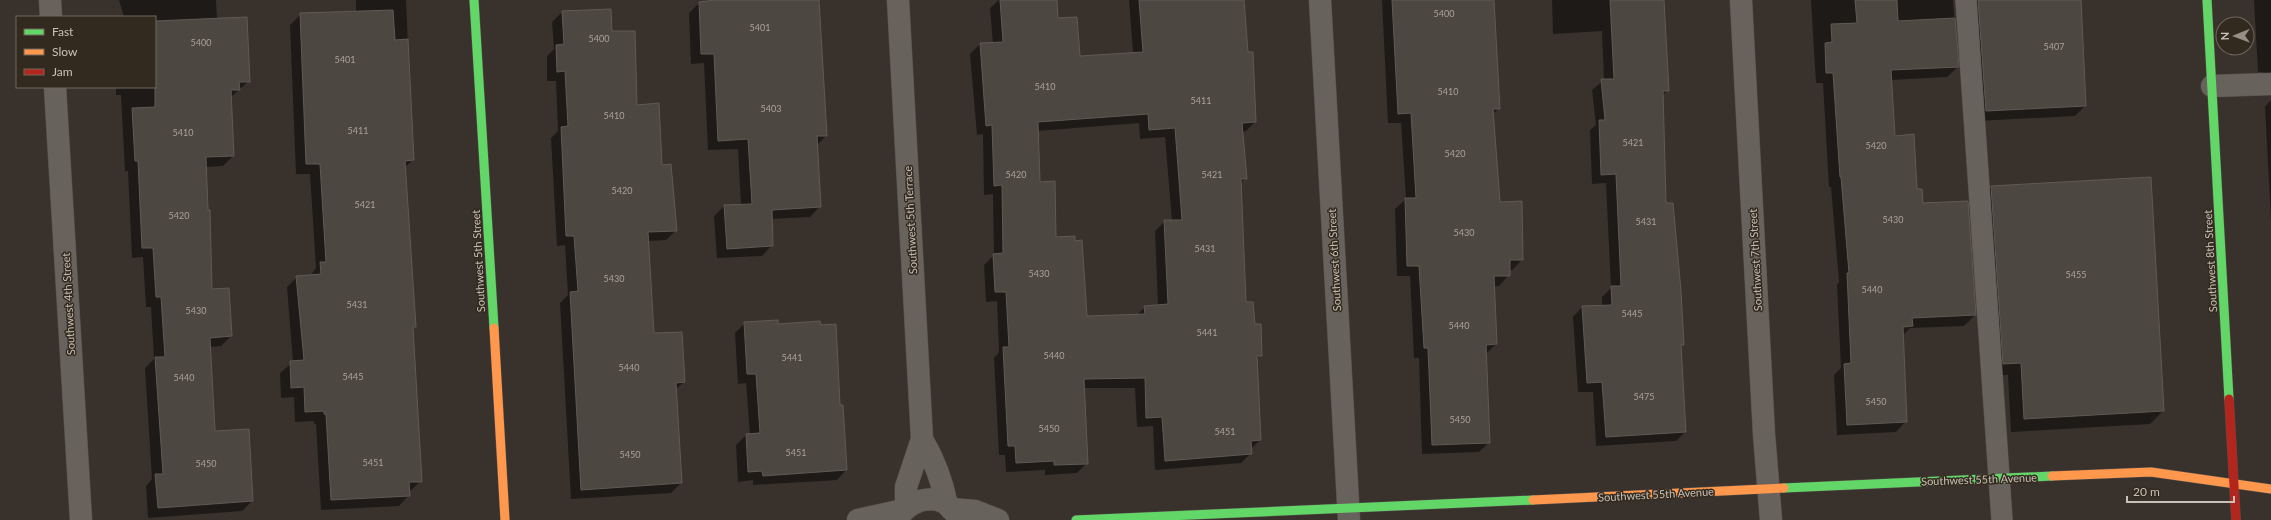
<svg xmlns="http://www.w3.org/2000/svg" width="2271" height="520" font-family="Lato,sans-serif">
  <style>
    .shadow { fill: #0007; fill-rule: evenodd }
    .building { fill: #4c4741; stroke: #605a54; fill-rule: evenodd }
    .lines { fill: none; stroke-linecap: round; stroke-linejoin: round }
    .lane-casing { stroke: #544e4a; stroke-width: 22 }
    .street-casing { stroke: #544e4a; stroke-width: 23 }
    .fast-casing { stroke: #544e4a; stroke-width: 10 }
    .slow-casing { stroke: #544e4a; stroke-width: 10 }
    .jam-casing { stroke: #544e4a; stroke-width: 10 }
    .lane { stroke: #67625c; stroke-width: 21 }
    .street { stroke: #67625c; stroke-width: 22 }
    .fast { stroke: #63d668; stroke-width: 9 }
    .slow { stroke: #ff974d; stroke-width: 9 }
    .jam { stroke: #b3261e; stroke-width: 9 }
    .labels { text-anchor: middle; dominant-baseline: central; stroke-width: 3; stroke-linejoin: round; paint-order: stroke }
    .number-label { font-size: 9px; fill: #aaa29a }
    .street-label { font-size: 11px; fill: #c9c0b7; stroke: #332a1f }
  </style>
  <rect width="100%" height="100%" fill="#39322c"/>
  <path class="shadow" d="M119,0H216L217,19L249,81L230,98L233,156L223,166L206,167L211,290L231,336L221,346L210,347L214,432L252,501L242,511L148,518L146,486L152,479L145,368L154,359L151,307H146L143,257L132,258L128,171H125L121,95H116V87H155V17H124Z
    M356,0H406L413,160L404,168L415,327L412,329L421,481L409,492V495L399,506L321,510L316,424H314V421L295,422L294,397L281,398L280,373L293,362L287,287L297,277L310,276L316,268L310,174H296L290,25L301,14L356,13Z
    M713,0H818L826,136L817,145L820,206L810,217L771,219L772,245L762,256L717,258L714,216L724,206L741,205L738,149L708,150L704,63L691,64L689,13L699,3L710,2Z
    M999,0H1056L1057,19L1080,57L1133,53L1129,0H1243L1247,53L1255,122L1246,131L1242,132L1246,178L1240,184L1245,303L1261,355L1256,360L1260,440L1251,449V453L1241,463L1155,470L1153,426L1137,427L1135,388H1083L1087,463L1077,473L1045,475V470L1006,472L1005,455H999L994,358L999,352L997,301L986,302L984,265L994,255L993,194L984,195L983,134L977,135L970,54L980,44H993L990,8ZM1139,123L1140,139L1165,137L1172,221H1165L1155,231L1158,306L1145,307L1136,316L1086,317L1055,239L1039,183L1037,131Z
    M1382,0H1493L1499,108L1492,115L1499,203L1522,260L1512,270H1509V275L1499,286H1493L1496,344L1486,354L1489,442L1479,452L1422,454L1419,358H1414L1410,276H1397L1395,209L1406,199L1401,123H1388Z
    M1552,0H1663L1668,90L1662,96L1665,204L1683,345L1680,347L1685,432L1676,441L1596,446L1593,392H1578L1573,317L1582,307L1602,306V297L1611,288L1606,183L1592,184L1590,130L1596,125L1592,90L1604,80L1602,31L1553,34Z
    M1811,0H1953L1958,67L1947,77L1891,80L1894,137L1922,204L1975,315L1964,326L1910,328L1903,335L1906,421L1896,432L1837,435L1834,375L1841,368L1837,285L1839,282L1831,187H1829L1823,83H1816Z
    M1959,0H2080L2085,106L2075,116L1976,121Z
    M2254,0H2271V86L2263,82V72H2258Z
    M562,12L611,32L636,106L661,166L676,230L666,240L648,241L653,335L684,382L675,390L681,483L671,493L571,499L560,303L568,295L565,245L557,246L551,138L558,131L556,81H547V56L554,49L552,22Z
    M2271,100V220L2265,107Z
    M1991,187L2163,411L2150,424L2011,432L2008,375L1991,376L1979,200Z
    M745,323L777,325L839,406H842L846,470L837,480L753,485V480L738,482L736,445L746,435H750L746,383L738,384L735,333Z"/>
  <path class="building" d="M716,0H819L827,136H817L821,207L772,210L773,246L727,249L724,205L752,204L748,139L718,141L714,54H701L699,2Z
    M1000,0H1057L1058,18L1077,17L1080,56L1143,52L1139,0H1244L1248,52H1253L1256,122L1242,123L1247,179H1241L1246,302H1253L1255,324H1261L1262,356H1257L1261,440L1251,441L1252,454L1165,461L1162,417L1146,418L1145,378L1084,379L1088,464L1054,465V461L1016,463L1015,446H1008L1003,347H1009L1006,292H995L993,254L1003,253L1002,185L994,186L992,125L986,126L980,43L1003,42ZM1148,114L1149,130L1175,128L1182,220H1164L1168,304L1144,306L1145,314L1087,316L1082,240L1075,241V236L1056,237L1055,181L1040,182L1038,122Z
    M1392,0H1494L1500,109H1493L1500,202L1522,201L1523,260H1510V276H1494L1497,344L1486,345L1490,443L1432,445L1428,348H1424L1419,266H1407L1405,198H1416L1411,113L1398,114Z
    M1610,0H1664L1669,91H1663L1666,203H1673L1681,291L1684,345H1681L1686,432L1606,437L1602,382L1587,383L1582,306L1612,305L1611,286H1621L1616,174L1601,175L1599,120H1605L1601,79H1614Z
    M1855,0H1897L1898,21L1955,18L1959,67L1891,70L1895,136L1914,134L1917,189H1922L1923,203L1968,201L1976,315L1912,318L1913,326L1903,327L1907,422L1847,425L1844,364L1851,363L1847,273H1849L1841,177H1840L1833,73H1826L1825,43L1832,42L1831,24L1857,23Z
    M1978,0H2081L2086,106L1986,111Z
    M611,9L612,31H635L637,105L659,103L662,165L671,164L677,231L648,232L654,333L682,332L685,382L676,383L682,483L581,490L570,292L578,291L574,236H566L561,127L568,126L565,71L557,72L556,45L564,44L562,11Z
    M393,10L395,40L408,39L414,160L405,161L416,327H413L422,482H409L410,496L331,500L326,414H324V411L305,412L304,387L291,388L290,361L304,360L296,276L321,274L320,262H326L320,164H306L300,13Z
    M247,17L250,82H239L240,90H231L234,156L206,157L208,210H210L212,289L229,288L232,336L210,338L215,431L249,429L253,501L158,508L155,474H163L155,357H165L161,297H156L153,248H142L138,161H135L132,108L155,107V21Z
    M2151,177L2164,411L2024,419L2021,363L2003,364L1991,186Z
    M778,320V324L820,321L821,325L836,324L840,405H843L847,470L763,476L762,471L748,472L746,434L760,433L756,374H747L744,322Z"/>
  <g class="lines">
    <g class="lane-casing">
      <path id="lane" d="M1966,0L2002,520"/>
    </g>
    <g class="street-casing">
      <path id="street" d="M50,0L51,17
        M898,0L922,439L906,487V508
        M1320,0L1349,520
        M1741,0L1764,434L1771,520
        M2212,86L2271,84
        M55,87L81,520
        M922,439C935,461 942,480 947,505
        M951,509L975,511L998,520
        M899,517C912,495 949,491 958,520
        M858,520L903,510"/>
    </g>
    <g class="fast-casing">
      <path id="fast" d="M474,0L494,328
        M2207,0L2229,399
        M1784,488L2052,476
        M1076,520L1533,500"/>
    </g>
    <g class="slow-casing">
      <path id="slow" d="M494,328L505,520
        M2052,476L2151,472L2271,489
        M1533,500L1784,488"/>
    </g>
    <g class="jam-casing">
      <path id="jam" d="M2229,399L2236,520"/>
    </g>
    <use href="#lane" class="lane"/>
    <use href="#street" class="street"/>
    <use href="#fast" class="fast"/>
    <use href="#slow" class="slow"/>
    <use href="#jam" class="jam"/>
  </g>
  <g class="labels">
    <g class="number-label">
      <text x="1444" y="13">5400</text>
      <text x="760" y="27">5401</text>
      <text x="599" y="38">5400</text>
      <text x="201" y="42">5400</text>
      <text x="2054" y="46">5407</text>
      <text x="345" y="59">5401</text>
      <text x="1045" y="86">5410</text>
      <text x="1448" y="91">5410</text>
      <text x="1201" y="100">5411</text>
      <text x="771" y="108">5403</text>
      <text x="614" y="115">5410</text>
      <text x="358" y="130">5411</text>
      <text x="183" y="132">5410</text>
      <text x="1633" y="142">5421</text>
      <text x="1876" y="145">5420</text>
      <text x="1455" y="153">5420</text>
      <text x="1016" y="174">5420</text>
      <text x="1212" y="174">5421</text>
      <text x="622" y="190">5420</text>
      <text x="365" y="204">5421</text>
      <text x="179" y="215">5420</text>
      <text x="1893" y="219">5430</text>
      <text x="1646" y="221">5431</text>
      <text x="1464" y="232">5430</text>
      <text x="1205" y="248">5431</text>
      <text x="1039" y="273">5430</text>
      <text x="2076" y="274">5455</text>
      <text x="614" y="278">5430</text>
      <text x="1872" y="289">5440</text>
      <text x="357" y="304">5431</text>
      <text x="196" y="310">5430</text>
      <text x="1632" y="313">5445</text>
      <text x="1459" y="325">5440</text>
      <text x="1207" y="332">5441</text>
      <text x="1054" y="355">5440</text>
      <text x="792" y="357">5441</text>
      <text x="629" y="367">5440</text>
      <text x="353" y="376">5445</text>
      <text x="184" y="377">5440</text>
      <text x="1644" y="396">5475</text>
      <text x="1876" y="401">5450</text>
      <text x="1460" y="419">5450</text>
      <text x="1049" y="428">5450</text>
      <text x="1225" y="431">5451</text>
      <text x="796" y="452">5451</text>
      <text x="630" y="454">5450</text>
      <text x="373" y="462">5451</text>
      <text x="206" y="463">5450</text>
    </g>
    <g class="street-label">
      <text transform="translate(910 220) rotate(-93)">Southwest 5th Terrace</text>
      <text transform="translate(1334 260) rotate(-93)">Southwest 6th Street</text>
      <text transform="translate(1755 260) rotate(-93)">Southwest 7th Street</text>
      <text transform="translate(478 261) rotate(-93)">Southwest 5th Street</text>
      <text transform="translate(2210 261) rotate(-93)">Southwest 8th Street</text>
      <text transform="translate(68 304) rotate(-93)">Southwest 4th Street</text>
      <text transform="translate(1979 479) rotate(-2)">Southwest 55th Avenue</text>
      <text transform="translate(1656 494) rotate(-3)">Southwest 55th Avenue</text>
    </g>
  </g>
  <rect x="16" y="16" width="140" height="72" fill="#332a1f" stroke="#6f665c"/>
  <rect x="24" y="29" width="20" height="6" fill="#63d668" stroke="#6f665c"/>
  <text x="52" y="36" font-size="12" fill="#c9c0b7">Fast</text>
  <rect x="24" y="49" width="20" height="6" fill="#ff974d" stroke="#6f665c"/>
  <text x="52" y="56" font-size="12" fill="#c9c0b7">Slow</text>
  <rect x="24" y="69" width="20" height="6" fill="#b3261e" stroke="#6f665c"/>
  <text x="52" y="76" font-size="12" fill="#c9c0b7">Jam</text>
  <g transform="translate(2235 36) rotate(269)"><circle r="19" fill="#332a1f" stroke="#6f665c"/>
  <path d="M0-3L7 15L0 10L-7 15Z" fill="#978e86"/>
  <text y="-6" font-size="11" font-weight="bold" text-anchor="middle" fill="#c9c0b7">N</text>
  </g>
  <path d="M2127 496v6h107v-6" fill="none" stroke="#c9c0b7" stroke-width="2"/>
  <text x="2133" y="496" font-size="12" fill="#c9c0b7" stroke="#332a1f" stroke-width="3" paint-order="stroke">20 m</text>
</svg>
